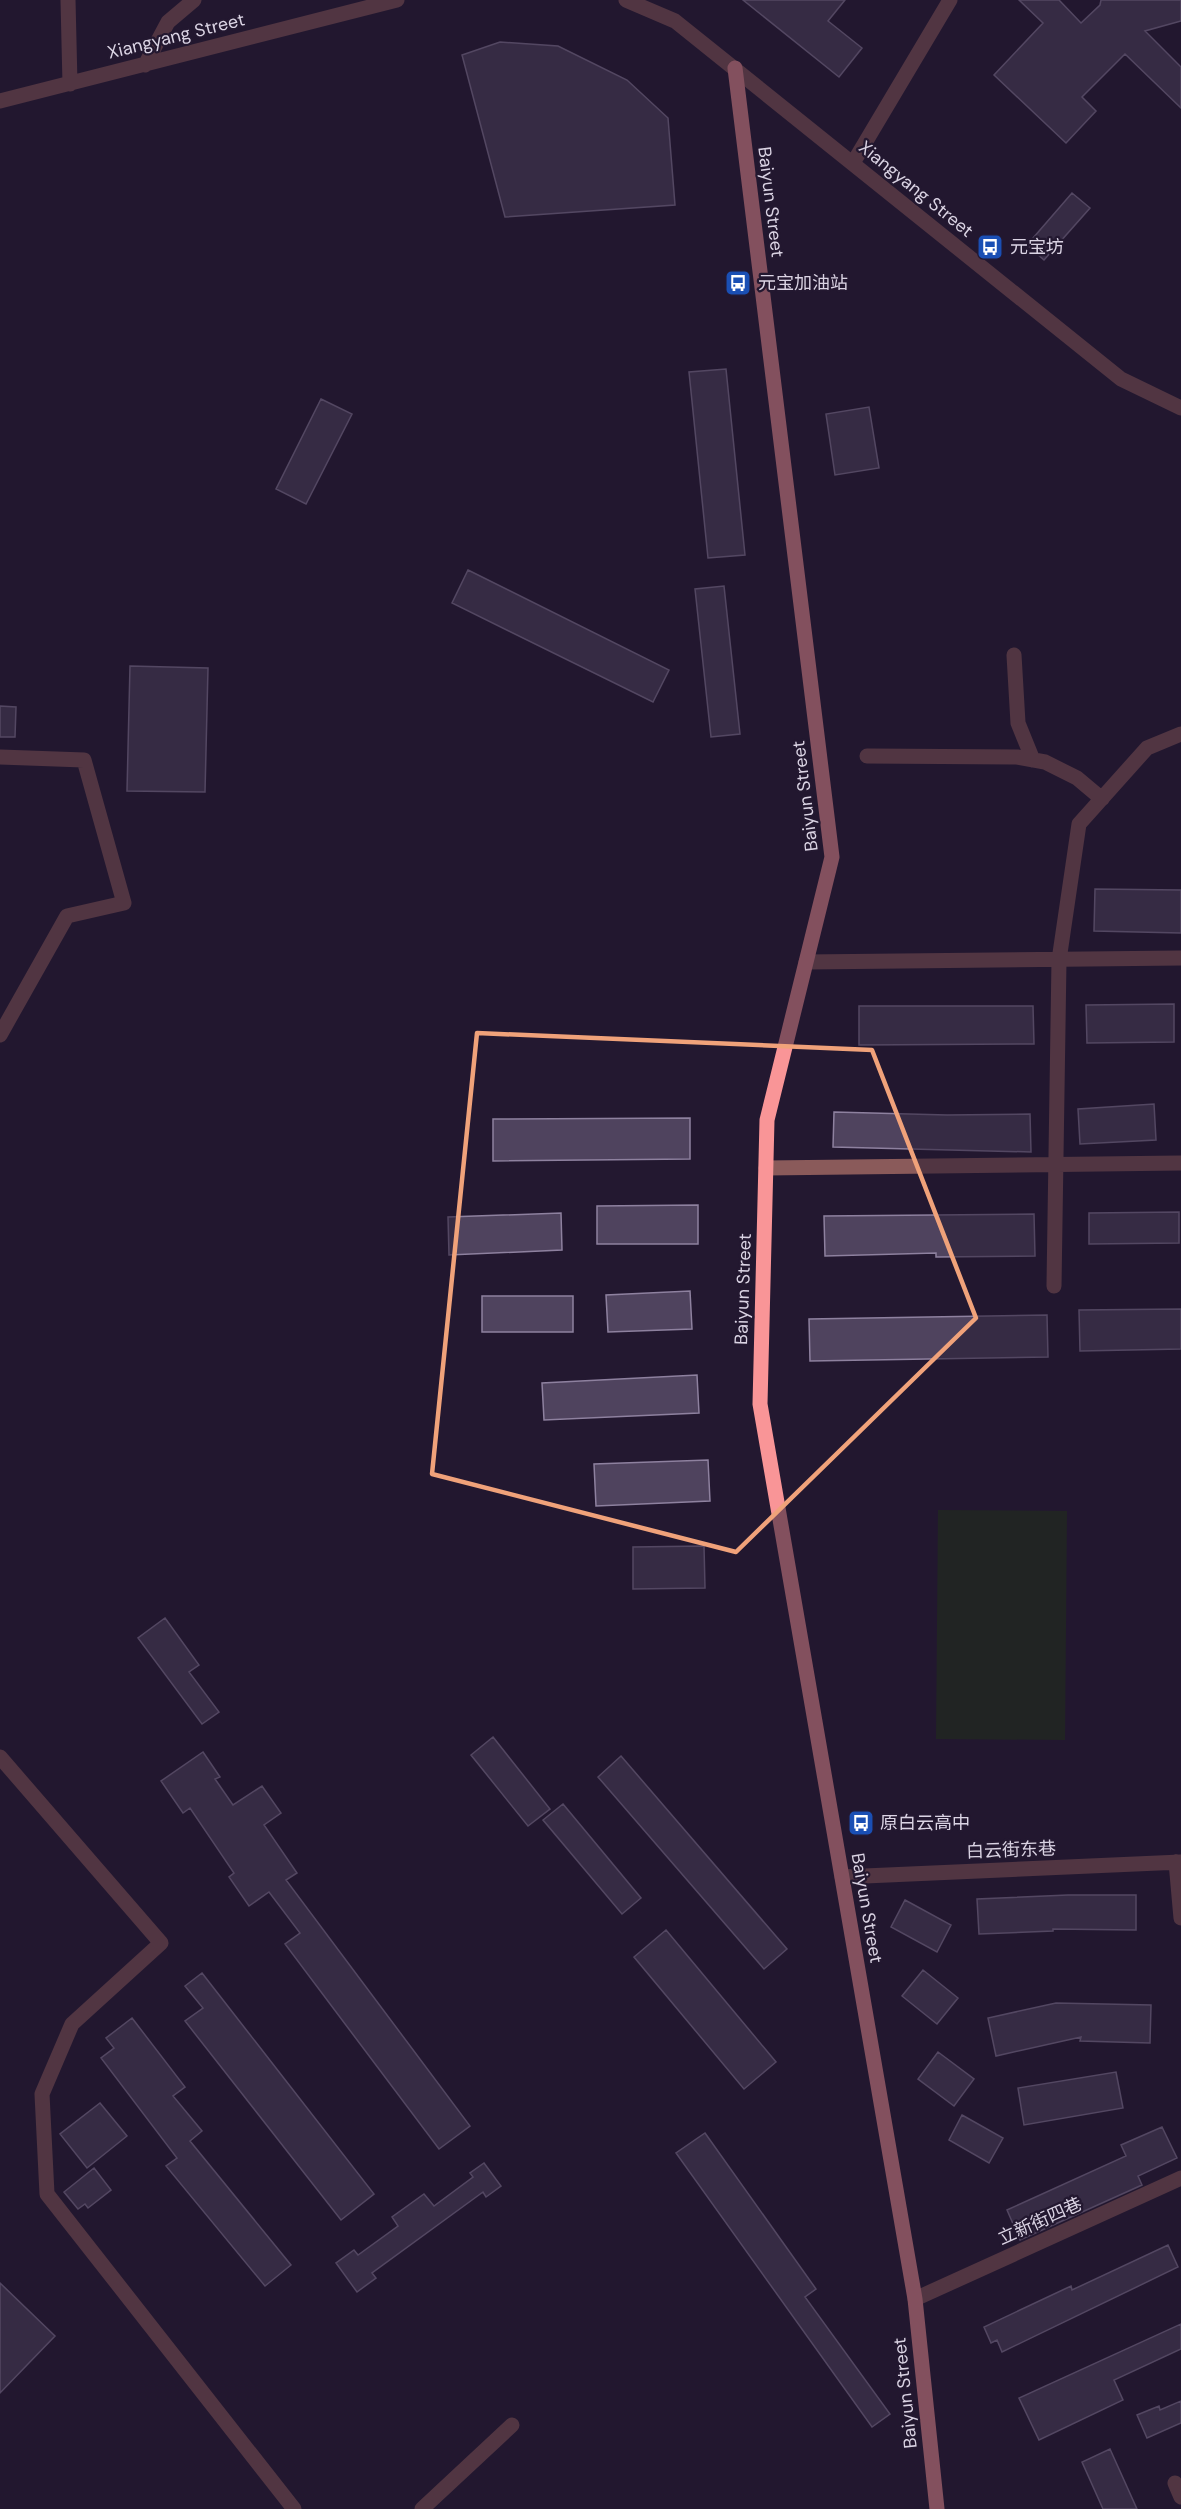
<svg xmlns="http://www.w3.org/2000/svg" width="1181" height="2509" font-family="'DM Sans','Noto Sans SC',sans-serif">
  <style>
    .green { fill: #203315 }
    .building { fill: #4f435e; stroke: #8e819f; stroke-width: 1.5 }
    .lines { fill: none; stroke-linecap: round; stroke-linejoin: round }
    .minor { stroke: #8a5a5a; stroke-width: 15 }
    .major { stroke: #f99597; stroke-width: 15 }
    .marked { fill: none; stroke: #f0a27a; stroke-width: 4.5; stroke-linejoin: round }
    .labels { text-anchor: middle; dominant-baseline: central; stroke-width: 4.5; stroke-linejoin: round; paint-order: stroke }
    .street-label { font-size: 18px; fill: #dad3e3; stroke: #231830 }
    .poi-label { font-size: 18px; fill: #dad3e3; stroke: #231830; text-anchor: start }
  </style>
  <rect width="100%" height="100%" fill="#231830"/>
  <path class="green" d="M938,1510L1067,1511L1065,1740L936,1739Z"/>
  <path class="building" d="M743,0H845L828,21L862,48L839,77Z
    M1019,0H1059L1081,23L1100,5L1101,0H1181V21L1145,31L1181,67V108L1125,54L1082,97L1096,111L1066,143L994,75L1043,23Z
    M500,42L558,46L627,80L668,118L675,205L505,217L462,55Z
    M1072,193L1090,208L1044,260L1027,245Z
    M726,369L745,555L708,558L689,372Z
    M321,399L352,414L306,504L276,489Z
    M869,407L879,468L835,475L826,414Z
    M468,570L669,670L653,702L452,603Z
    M724,586L740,734L711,737L695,589Z
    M130,666L208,668L205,792L127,791Z
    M0,706L16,707L15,737H0Z
    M1095,889L1181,890V933L1094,931Z
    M1174,1004V1042L1087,1043L1086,1005Z
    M859,1006H1033L1034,1044L859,1045Z
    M1154,1104L1156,1140L1080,1144L1078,1109Z
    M834,1112L947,1115L1030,1114L1031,1152L833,1147Z
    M690,1118V1159L493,1161V1119Z
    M698,1205V1244H597V1206Z
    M1179,1212V1243L1089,1244V1213Z
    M561,1213L562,1250L449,1255L448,1217Z
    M1034,1214L1035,1256L936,1257V1253L825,1256L824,1216Z
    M690,1291L692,1329L608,1332L606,1295Z
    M482,1296H573V1332H482Z
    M1181,1309V1349L1080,1351L1079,1310Z
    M1047,1315L1048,1357L810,1361L809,1319Z
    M697,1375L699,1413L544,1420L542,1383Z
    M708,1460L710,1501L596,1506L594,1464Z
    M704,1546L705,1588L633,1589V1547Z
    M165,1618L199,1665L189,1672L219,1712L202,1724L138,1638Z
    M493,1737L550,1809L528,1826L471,1755Z
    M203,1752L220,1777L215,1779L233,1805L262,1786L281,1813L264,1825L297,1873L286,1880L470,2126L439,2149L285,1944L300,1933L269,1892L249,1906L229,1877L234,1873L190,1808L183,1813L161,1781Z
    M621,1756L787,1949L764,1969L598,1777Z
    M563,1804L641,1898L622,1914L543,1820Z
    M1068,1895H1136V1930L1053,1929V1931L979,1934L977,1899Z
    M905,1900L951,1925L937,1952L891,1927Z
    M666,1930L776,2062L744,2089L634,1957Z
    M923,1970L958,1998L937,2024L902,1996Z
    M202,1973L374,2194L341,2220L185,2021L203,2008L185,1986Z
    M1056,2003L1151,2005L1150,2043L1080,2041L1081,2037L996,2056L988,2018Z
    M132,2018L185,2087L173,2096L202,2131L190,2141L291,2265L265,2286L166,2166L177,2158L101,2058L114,2048L106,2038Z
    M938,2052L974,2079L954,2106L918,2079Z
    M1116,2072L1123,2108L1024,2125L1018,2088Z
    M100,2103L127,2136L87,2168L60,2134Z
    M962,2115L1003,2138L989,2163L949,2140Z
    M1162,2127L1177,2158L1138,2176L1142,2185L1020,2240L1007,2210L1126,2156L1121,2145Z
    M705,2133L816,2289L805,2297L890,2414L872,2427L676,2153Z
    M484,2163L501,2186L486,2197L483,2192L372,2273L376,2278L357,2292L336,2263L354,2250L358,2255L398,2226L392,2217L424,2194L434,2206L473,2177L470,2173Z
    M94,2168L111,2190L88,2208L85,2204L78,2209L64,2192Z
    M1168,2245L1178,2267L1002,2352L997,2340L991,2343L984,2327L1071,2286L1072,2290Z
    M0,2283L55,2336L0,2393Z
    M1181,2324V2349L1114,2380L1123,2400L1039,2440L1019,2398Z
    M1181,2401V2423L1147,2438L1137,2415L1159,2406L1160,2410Z
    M1110,2449L1137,2509H1103L1082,2462Z"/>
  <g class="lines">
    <path class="minor" d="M68,0L70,84
      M626,0L675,21L1121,379L1181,408
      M145,65L168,22L194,0
      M0,101L397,0
      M853,163L950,0
      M1014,655L1018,723L1033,760
      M867,756L1017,757L1045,762L1077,778L1102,799
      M0,757L84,760L124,903L67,916L0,1035
      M806,962L1181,958
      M766,1168L1181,1163
      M1054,1286L1059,960L1079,824L1147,748L1181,734
      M0,1757L161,1943L72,2024L42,2094L47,2194L294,2509
      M1176,1862L1181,1918
      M842,1877L1181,1862
      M915,2299L1181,2178
      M1175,2483L1181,2497
      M422,2509L512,2425"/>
    <path class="major" d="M735,68L832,857L767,1120L760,1404L915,2299L937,2509"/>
  </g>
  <path d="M0 0H1181V2509H0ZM477,1033L872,1050L976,1318L736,1552L432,1474Z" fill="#231830" fill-opacity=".55" fill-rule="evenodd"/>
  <path class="marked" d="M477,1033L872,1050L976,1318L736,1552L432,1474Z"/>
  <defs>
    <g id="bus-square" transform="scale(1.35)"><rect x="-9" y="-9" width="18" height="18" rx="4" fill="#1a4fb4" stroke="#231830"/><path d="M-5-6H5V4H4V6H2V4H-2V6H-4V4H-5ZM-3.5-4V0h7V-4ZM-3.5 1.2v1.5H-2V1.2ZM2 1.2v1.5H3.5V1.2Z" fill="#fff"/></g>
  </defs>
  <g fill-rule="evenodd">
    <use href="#bus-square" x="990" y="247"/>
    <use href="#bus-square" x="738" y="283"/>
    <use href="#bus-square" x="861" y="1823"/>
  </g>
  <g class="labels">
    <g class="street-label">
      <text transform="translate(176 36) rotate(-14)">Xiangyang Street</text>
      <text transform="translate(916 189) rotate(39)">Xiangyang Street</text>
      <text transform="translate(771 202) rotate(83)">Baiyun Street</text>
      <text transform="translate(805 796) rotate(-97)">Baiyun Street</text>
      <text transform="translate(743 1289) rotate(-88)">Baiyun Street</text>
      <text transform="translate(1011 1850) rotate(-2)">白云街东巷</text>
      <text transform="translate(867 1908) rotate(80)">Baiyun Street</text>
      <text transform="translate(1040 2221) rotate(-24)">立新街四巷</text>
      <text transform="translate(905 2393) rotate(-96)">Baiyun Street</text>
    </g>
    <g class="poi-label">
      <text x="1010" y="247">元宝坊</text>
      <text x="758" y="283">元宝加油站</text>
      <text x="880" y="1823">原白云高中</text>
    </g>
  </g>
</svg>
